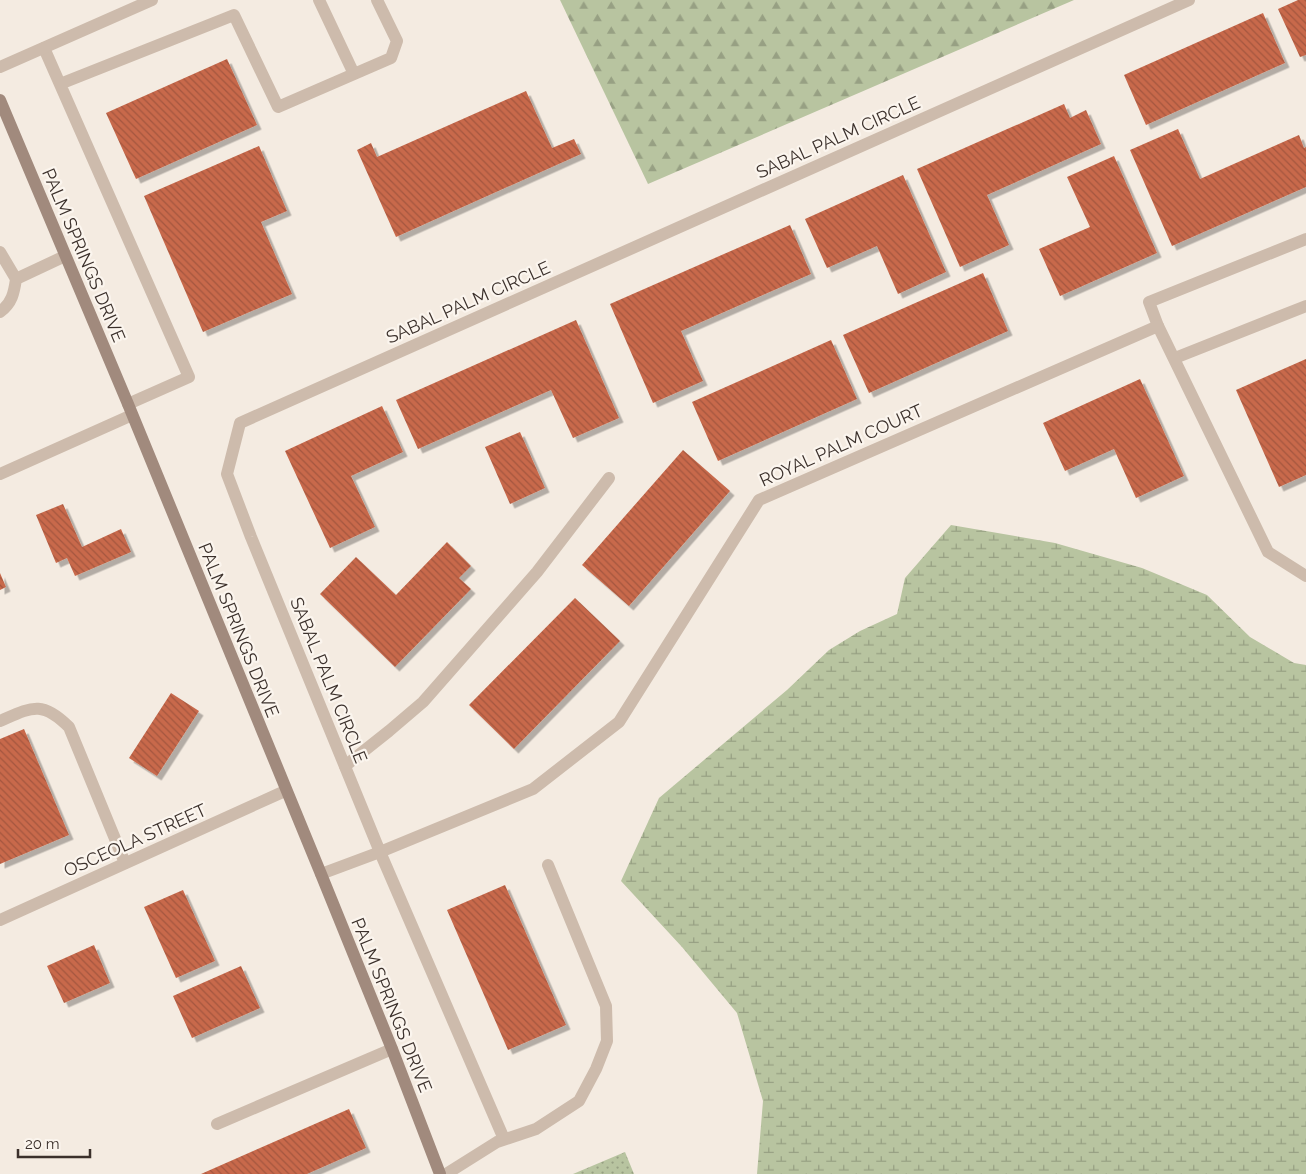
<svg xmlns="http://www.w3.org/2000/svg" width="1306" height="1174" font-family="Raleway,sans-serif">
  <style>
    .forest { fill: url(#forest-firs) }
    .wetland { fill: url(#wetland-marsh) }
    .park { fill: url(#park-dots) }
    .building { fill: url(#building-back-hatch); filter: url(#shadow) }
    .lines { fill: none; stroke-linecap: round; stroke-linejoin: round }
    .lane { stroke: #cdbbac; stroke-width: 12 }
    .street { stroke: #cdbbac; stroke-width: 12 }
    .secondary { stroke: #a18a7d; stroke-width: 12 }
    .labels { text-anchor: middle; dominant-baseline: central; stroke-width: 4.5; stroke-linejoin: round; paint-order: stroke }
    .street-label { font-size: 18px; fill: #3b302b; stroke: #fbf5ee }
  </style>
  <defs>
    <pattern id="forest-firs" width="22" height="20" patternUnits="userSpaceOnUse" patternTransform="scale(1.25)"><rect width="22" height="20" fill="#b8c4a0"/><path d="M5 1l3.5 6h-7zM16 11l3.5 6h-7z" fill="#97a083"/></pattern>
    <pattern id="wetland-marsh" width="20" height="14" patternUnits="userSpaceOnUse" patternTransform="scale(1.25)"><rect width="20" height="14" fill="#b8c4a0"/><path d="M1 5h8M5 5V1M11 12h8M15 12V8" fill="none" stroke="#97a083"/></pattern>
    <pattern id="park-dots" width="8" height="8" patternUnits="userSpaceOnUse" patternTransform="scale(1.25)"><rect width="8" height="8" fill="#b8c4a0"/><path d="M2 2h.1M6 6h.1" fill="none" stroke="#97a083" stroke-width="1.8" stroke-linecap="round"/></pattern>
    <pattern id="building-back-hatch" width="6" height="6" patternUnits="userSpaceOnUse" patternTransform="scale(1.25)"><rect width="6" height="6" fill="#c8694b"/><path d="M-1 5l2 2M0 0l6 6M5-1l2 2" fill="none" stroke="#a4573f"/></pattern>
    <filter id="shadow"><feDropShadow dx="4.5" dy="4.5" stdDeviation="0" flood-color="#0004"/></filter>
  </defs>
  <rect width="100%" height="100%" fill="#f4ebe1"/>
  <path class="forest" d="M560,0H1074L648,184Z"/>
  <path class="wetland" d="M951,525L1055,543L1142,568L1207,595L1250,637L1294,663L1306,665V1174H757L763,1101L737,1013L682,947L621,881L659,798L787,690L829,650L860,631L897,614L905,578Z"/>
  <path class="park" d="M625,1152L634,1174H573Z"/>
  <path class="building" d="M1298,0H1306V55L1300,57L1278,9Z
    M1263,13L1285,63L1146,125L1124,75Z
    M227,59L257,125L136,179L106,113Z
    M526,91L552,148L574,139L581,154L396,237L357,150L371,143L377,157Z
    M1064,104L1070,118L1086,110L1101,144L987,195L1009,245L960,267L917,169Z
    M1178,129L1200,179L1299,135L1304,148L1306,147V187L1172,246L1130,150Z
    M259,146L287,211L261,222L292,294L203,332L144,196Z
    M1114,156L1157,253L1060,296L1039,249L1090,227L1067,177Z
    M903,175L946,272L898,294L877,246L827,268L805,219Z
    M790,225L811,274L681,331L703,381L653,403L610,304Z
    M983,273L1008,331L869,393L843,335Z
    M576,320L619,418L573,438L551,390L418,449L396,400Z
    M831,340L857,399L718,461L692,402Z
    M1306,359V475L1279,487L1236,390Z
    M1140,379L1184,476L1136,498L1114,449L1065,471L1043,423Z
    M382,406L403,452L351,476L375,527L330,548L285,451Z
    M520,432L545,488L510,504L485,447Z
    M683,450L730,491L629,606L582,565Z
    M63,504L82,547L121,529L131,552L75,576L67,558L56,563L36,515Z
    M447,542L471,566L459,578L471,589L395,667L320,594L356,557L396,595Z
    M0,573L6,587L0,590Z
    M575,598L620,641L514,749L469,705Z
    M171,693L199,711L157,776L129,758Z
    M24,729L69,835L0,864V739Z
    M505,885L566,1025L508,1050L447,910Z
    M183,890L215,961L176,978L144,907Z
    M94,945L110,983L64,1003L47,966Z
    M241,966L260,1008L192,1038L173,996Z
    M349,1109L366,1148L307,1174H201Z"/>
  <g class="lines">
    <path class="lane" d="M319,0L354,74
      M44,48L189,377L128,404
      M60,84L234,15L278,107L391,58L397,41L377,0
      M0,252L16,279C14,293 12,303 0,312
      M16,279L65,256
      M1158,326L1149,302L1306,239
      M1175,358L1306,306
      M0,721C32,707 42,700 69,727L125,863
      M345,766L389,731L423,702L537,572L609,478
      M380,852L504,1139
      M217,1124L392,1049
      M446,1174L497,1142L536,1129L579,1101L596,1069L607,1041L606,1006L548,865"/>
    <path class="street" d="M0,67L152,0
      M0,474L132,415
      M380,852L533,789L619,722L759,500L1158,326L1268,552L1306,576
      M321,874L380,852L251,537L227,474L240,423L1189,0
      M0,920L285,791"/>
    <path class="secondary" d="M0,100L128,404L321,874L392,1049L440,1174"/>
  </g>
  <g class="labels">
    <g class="street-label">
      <text transform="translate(838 137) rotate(-24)">SABAL PALM CIRCLE</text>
      <text transform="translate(84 255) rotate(67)">PALM SPRINGS DRIVE</text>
      <text transform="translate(468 302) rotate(-24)">SABAL PALM CIRCLE</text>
      <text transform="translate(841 445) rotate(-24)">ROYAL PALM COURT</text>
      <text transform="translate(239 630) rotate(68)">PALM SPRINGS DRIVE</text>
      <text transform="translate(329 680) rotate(68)">SABAL PALM CIRCLE</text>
      <text transform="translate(135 840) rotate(-24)">OSCEOLA STREET</text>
      <text transform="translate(392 1005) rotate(68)">PALM SPRINGS DRIVE</text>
    </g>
  </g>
  <path d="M18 1149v8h72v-8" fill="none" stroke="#3b302b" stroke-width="2.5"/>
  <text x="25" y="1149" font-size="15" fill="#3b302b" stroke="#fbf5ee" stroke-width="4" paint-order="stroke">20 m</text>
</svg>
